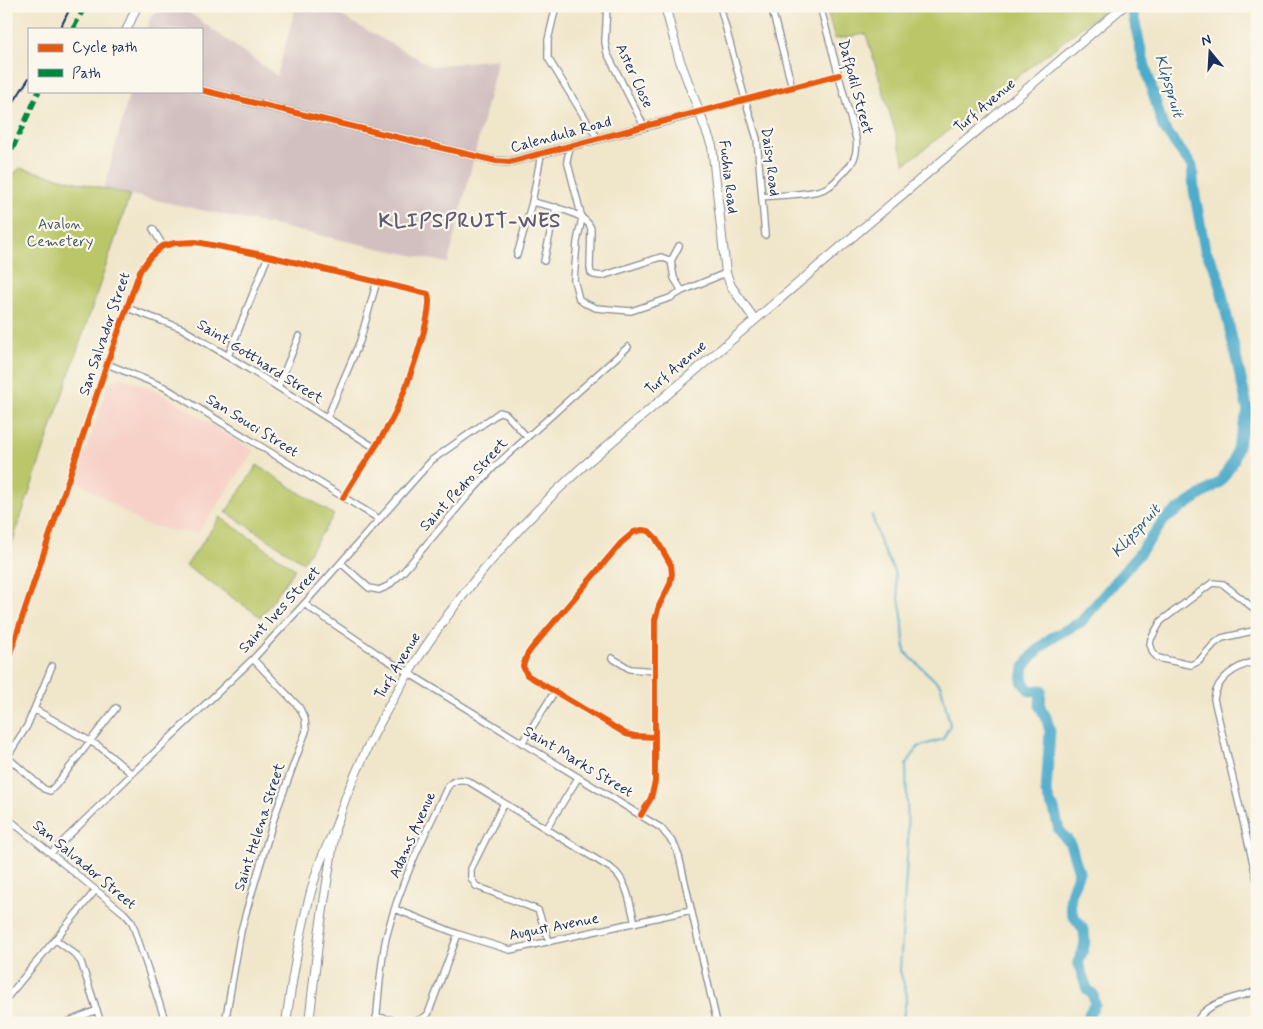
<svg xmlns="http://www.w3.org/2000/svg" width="1263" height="1029" font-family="Mynerve,sans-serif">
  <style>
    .built { fill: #f7d1c8 }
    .industrial { fill: #d2bfc0 }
    .green { fill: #bac668; stroke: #6a7a63 }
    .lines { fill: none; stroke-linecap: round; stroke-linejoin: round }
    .stream { stroke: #4dabcb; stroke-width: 2 }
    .river { stroke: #4dabcb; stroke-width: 11 }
    .street-casing { stroke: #868a94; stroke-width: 8 }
    .secondary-casing { stroke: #868a94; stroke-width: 10 }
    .street { stroke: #fff; stroke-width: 5.5 }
    .secondary { stroke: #fff; stroke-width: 8 }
    .rail { stroke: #1b2f5e; stroke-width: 2 }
    .quiet { stroke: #00873e; stroke-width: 5; stroke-dasharray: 10 5; stroke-linecap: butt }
    .cycleway-casing { stroke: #fbf7ec; stroke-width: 9 }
    .cycleway { stroke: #e8590c; stroke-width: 6 }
    .labels { text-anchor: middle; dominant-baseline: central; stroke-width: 4.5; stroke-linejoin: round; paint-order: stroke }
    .street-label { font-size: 15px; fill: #1b2f5e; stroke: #fbf7ec }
    .park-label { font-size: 15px; fill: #4b5c61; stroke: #fbf7ec }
    .water-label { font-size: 16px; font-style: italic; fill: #2c5a84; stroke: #fbf7ec }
    .district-label { font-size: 20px; font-weight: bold; letter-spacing: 1px; fill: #615b76; stroke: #fbf7ec }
  </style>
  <rect width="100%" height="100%" fill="#fbf7ec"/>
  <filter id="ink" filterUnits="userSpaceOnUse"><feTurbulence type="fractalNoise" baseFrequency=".02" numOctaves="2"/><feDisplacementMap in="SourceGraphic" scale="10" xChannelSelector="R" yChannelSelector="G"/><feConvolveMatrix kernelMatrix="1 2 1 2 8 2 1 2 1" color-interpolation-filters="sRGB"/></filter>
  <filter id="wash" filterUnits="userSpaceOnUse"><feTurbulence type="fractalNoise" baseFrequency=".0096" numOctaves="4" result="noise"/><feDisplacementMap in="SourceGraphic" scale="20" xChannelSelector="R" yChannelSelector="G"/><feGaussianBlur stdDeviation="1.12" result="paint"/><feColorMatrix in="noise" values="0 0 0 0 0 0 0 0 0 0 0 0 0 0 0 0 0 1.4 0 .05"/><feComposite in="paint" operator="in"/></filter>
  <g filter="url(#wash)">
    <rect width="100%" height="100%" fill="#f0e6ca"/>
    <path class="built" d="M122,378L157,391L254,451L198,533L174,531L143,524L76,480L109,383Z"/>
    <path class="industrial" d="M180,6L277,76L296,6H323L431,66L498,59L448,263L104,189L130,91H201V29H147L151,15Z"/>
    <path class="green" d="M826,6H1109L905,164L866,34L835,39Z
      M20,168L130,195L6,561V181Z
      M257,465L334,515L303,562L226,512Z
      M220,517L295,569L261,617L186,566Z"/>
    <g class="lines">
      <path class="stream" d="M872,515L880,543L894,571L902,615L905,652L941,686L950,725L943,739L918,747L906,765L908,840L900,971L907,995L902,1023"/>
      <path class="river" d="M1089,1023V1014L1095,1004L1093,994L1087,989L1078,962C1085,949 1088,937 1080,924C1078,921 1074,918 1073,915C1066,901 1074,885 1079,872L1070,843L1059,830L1054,809L1050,803L1046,792L1050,731L1046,717L1040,707L1041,690L1030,691L1022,681L1024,667L1034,654L1051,638L1081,622L1139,554L1165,519L1220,482L1233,462L1248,411L1217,272L1205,250L1194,190L1192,166L1163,127L1143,59L1131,6"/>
    </g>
  </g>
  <g filter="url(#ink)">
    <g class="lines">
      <g class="street-casing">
        <path id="street" d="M556,6L548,40V58L598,139
          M607,6L605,42L607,53L644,126
          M720,6L745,99L757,139L765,235
          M771,6L792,87
          M700,112L839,75
          M570,147L567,160L582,218L577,242L574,280L579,299L584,303L596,308L631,311L670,298L682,291
          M763,197C778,195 817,195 828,187C835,183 840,176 845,171C855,162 858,152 856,139L820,6
          M532,202C548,206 587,212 591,229L590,268L591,273L594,275L602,276L661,257L671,261L674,278L682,291L726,273
          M153,229L163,246
          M517,255L532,202L541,155
          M544,261L556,207
          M671,261L679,246
          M127,308L181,328L228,356L374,447
          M228,356L268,256
          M107,364L164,387L379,519
          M278,387L299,336
          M327,418L360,341L377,281
          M341,563L369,588L379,590L388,586L403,572L465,499L494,467L628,347
          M304,604L384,658L661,828L674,844L679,856L717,1023
          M1257,611L1223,584L1212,583L1161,621L1151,639L1150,644L1153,653L1158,658L1186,664L1191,665L1199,661L1214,644L1222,638L1257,630
          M612,658L630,669L655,671
          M1257,661C1237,666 1217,677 1214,699L1257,880
          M6,666L107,364L140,271L150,257L160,248L163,246L175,243L196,242L268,256L428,294C435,313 403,398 392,419C378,446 358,471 343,498
          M34,709L100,747L132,774
          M522,743L555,691
          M6,756L44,789L50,791L56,785L116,708
          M7,757L27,726L52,666
          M504,803L471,869V878L476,886L538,910L549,941
          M641,815L651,798L655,782V620L659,606L670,584L672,574L671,565L655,537L649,531L642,530L634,532L621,543L532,648L527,655L523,666L527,675L626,734L635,736L655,737
          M6,817L124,913L132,922L166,1023
          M547,828L578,778
          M51,853L132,774L253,659L304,604L432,460L500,412L506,414L527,437
          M395,909L458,934L510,950L691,910
          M56,940L75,954L81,962L101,1023
          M6,999L95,891
          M376,1017C392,1019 417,1027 428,1014L458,934
          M65,1023L97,1010
          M225,1023L241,931L247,909L275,815L306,731L305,719L299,707L253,659
          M376,1023C379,995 380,966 386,938C399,886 423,837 447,788C452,780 459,778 468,781L612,869C628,881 630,905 635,923
          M1196,1023C1206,1001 1236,998 1257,991"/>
      </g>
      <g class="secondary-casing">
        <path id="secondary" d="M665,6L679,58L712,146L726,273L731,286L755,320
          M127,29L137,6
          M201,90L496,161L509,162L700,112
          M286,1023C293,970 302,918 318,868C323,853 330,840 336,826C340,815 343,804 347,794C356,773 365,752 375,732C427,631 498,544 581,468L1124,6
          M309,1023L319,935L335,830"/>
      </g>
      <use href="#street" class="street"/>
      <use href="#secondary" class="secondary"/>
      <path class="rail" d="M60,29L71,6
        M6,114L29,78"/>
      <path class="quiet" d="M73,29L85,6
        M6,163L39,91"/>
      <g class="cycleway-casing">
        <path id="cycleway" d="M201,90L496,161L509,162L839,75
          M6,666L107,364L140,271L150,257L160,248L163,246L175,243L196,242L268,256L428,294C435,313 403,398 392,419C378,446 358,471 343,498
          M641,815L651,798L655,782V620L659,606L670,584L672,574L671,565L655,537L649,531L642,530L634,532L621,543L532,648L527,655L523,666L527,675L626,734L635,736L655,737"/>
      </g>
      <use href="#cycleway" class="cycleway"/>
    </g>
  </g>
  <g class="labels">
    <g class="street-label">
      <text transform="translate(634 76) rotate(65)">Aster Close</text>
      <text transform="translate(855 87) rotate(75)">Daffodil Street</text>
      <text transform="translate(985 106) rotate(-40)">Turf Avenue</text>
      <text transform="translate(561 135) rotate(-15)">Calendula Road</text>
      <text transform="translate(770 162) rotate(83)">Daisy Road</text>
      <text transform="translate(728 177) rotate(83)">Fuchia Road</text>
      <text transform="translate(105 334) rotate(-71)">San Salvador Street</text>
      <text transform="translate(260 362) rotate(32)">Saint Gotthard Street</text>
      <text transform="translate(676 368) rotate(-40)">Turf Avenue</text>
      <text transform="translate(252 426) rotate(32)">San Souci Street</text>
      <text transform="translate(464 485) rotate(-47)">Saint Pedro Street</text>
      <text transform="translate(280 610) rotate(-47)">Saint Ives Street</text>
      <text transform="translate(398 666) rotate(-59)">Turf Avenue</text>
      <text transform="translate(578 762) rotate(31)">Saint Marks Street</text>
      <text transform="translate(260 827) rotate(-72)">Saint Helena Street</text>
      <text transform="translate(413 835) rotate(-66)">Adams Avenue</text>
      <text transform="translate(84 865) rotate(40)">San Salvador Street</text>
      <text transform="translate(554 927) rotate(-11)">August Avenue</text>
    </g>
    <g class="park-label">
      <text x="60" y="225">Avalon<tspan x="60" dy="17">Cemetery</tspan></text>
    </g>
    <g class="water-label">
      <text transform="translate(1169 86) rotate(73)">Klipspruit</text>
      <text transform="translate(1136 531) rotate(-48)">Klipspruit</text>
    </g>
    <g class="district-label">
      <text x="470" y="221">KLIPSPRUIT-WES</text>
    </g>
  </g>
  <rect width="1263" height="1029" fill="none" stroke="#fbf7ec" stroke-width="25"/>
  <rect x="28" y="28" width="175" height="65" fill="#fbf7ec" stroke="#a1a7b3"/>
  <rect x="38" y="44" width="25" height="8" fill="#e8590c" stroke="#a1a7b3"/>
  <text x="72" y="52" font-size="15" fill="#1b2f5e">Cycle path</text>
  <rect x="38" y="69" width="25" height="8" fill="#00873e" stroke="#a1a7b3"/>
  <text x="72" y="78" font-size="15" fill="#1b2f5e">Path</text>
  <g transform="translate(1210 52) rotate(342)" stroke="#fbf7ec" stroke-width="4" paint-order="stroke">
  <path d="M0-4L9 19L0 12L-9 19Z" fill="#1b2f5e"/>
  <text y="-8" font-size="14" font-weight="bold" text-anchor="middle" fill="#1b2f5e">N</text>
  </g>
</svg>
